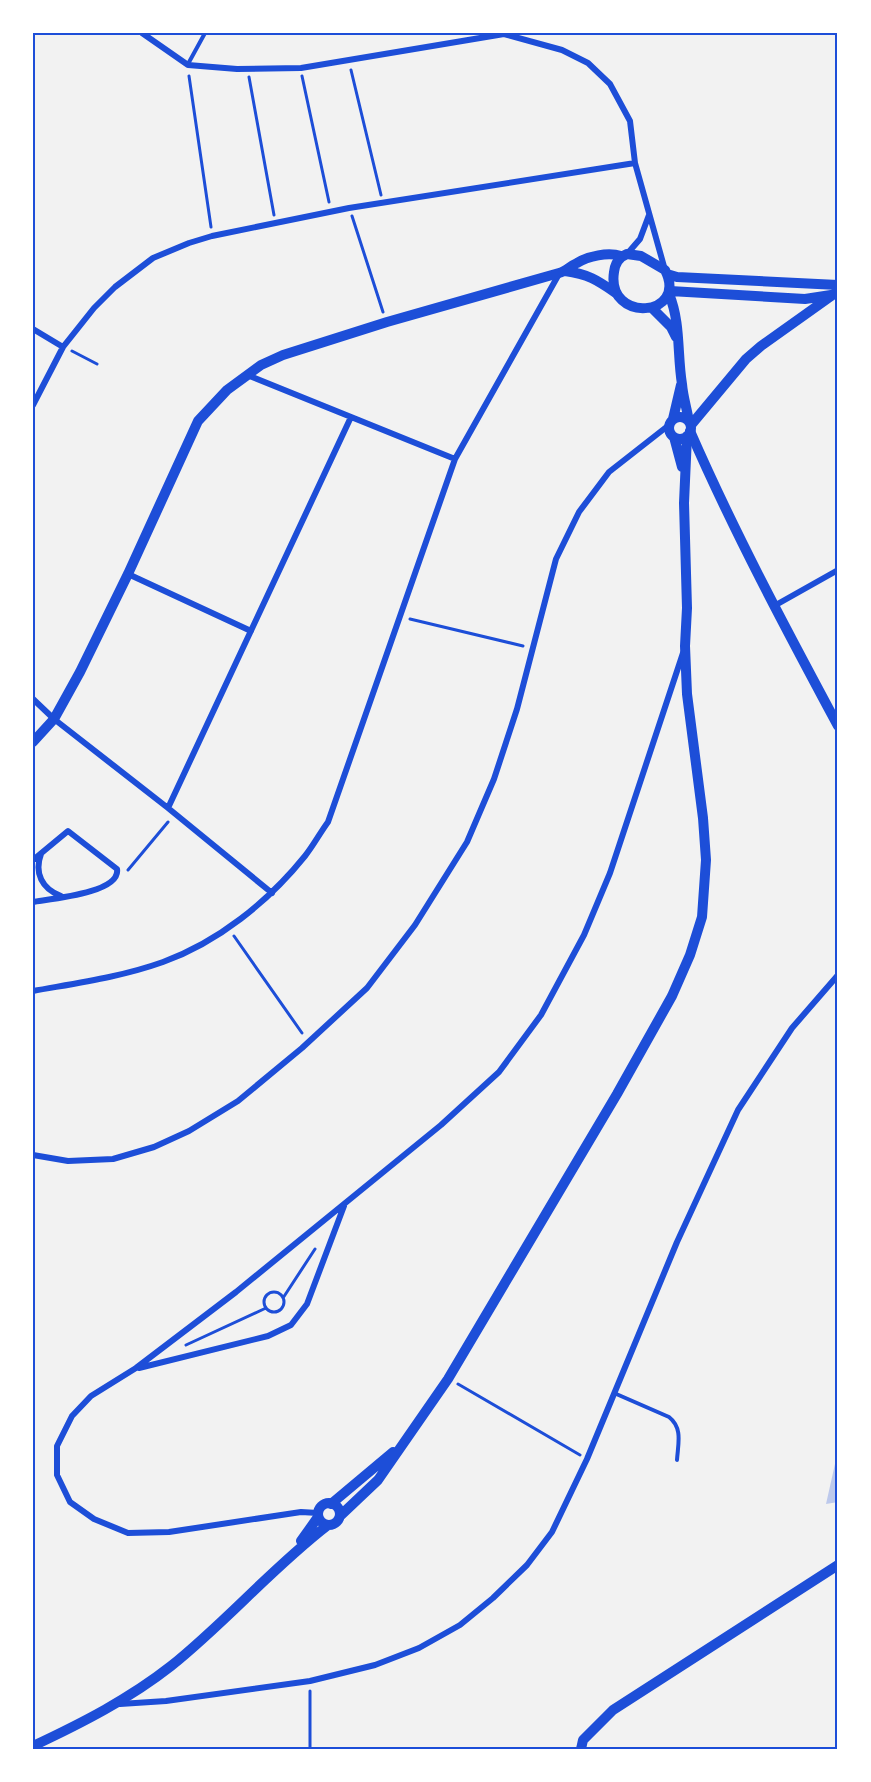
<svg xmlns="http://www.w3.org/2000/svg" width="871" height="1782" font-family="'Zilla Slab',serif">
  <style>
    .building { fill: #bdc9ec }
    .lines { fill: none; stroke-linecap: round; stroke-linejoin: round }
    .path { stroke: #1d4ed8; stroke-width: 3 }
    .service { stroke: #1d4ed8; stroke-width: 4 }
    .minor { stroke: #1d4ed8; stroke-width: 6 }
    .tertiary { stroke: #1d4ed8; stroke-width: 10 }
    .secondary { stroke: #1d4ed8; stroke-width: 10 }
    .neatline { fill: none; stroke: #1d4ed8; stroke-width: 2 }
  </style>
  <rect width="100%" height="100%" fill="#f2f2f2"/>
  <path class="building" d="M837,1455L838,1502L826,1504Z"/>
  <g class="lines">
    <path class="path" d="M351,70L381,195
      M189,76L211,227
      M302,76L329,202
      M249,77L274,215
      M352,216L383,312
      M72,351L97,364
      M410,619L523,646
      M128,870L168,822
      M234,936L302,1033
      M264 1302a10 10 0 1 1 20 0a10 10 0 1 1-20 0Z
      M283,1298L315,1249
      M186,1345L266,1308
      M458,1384L580,1455
      M310,1691V1749"/>
    <path class="service" d="M188,64L205,33
      M614,1393L669,1417C683,1428 678,1444 677,1460"/>
    <path class="minor" d="M142,33L188,65L237,69L301,68L504,34L562,50L588,63L610,84L630,121L635,163L665,270
      M627,254L640,239L649,215
      M33,329L63,347
      M247,375L455,459
      M33,405L63,347L94,308L115,287L153,258L189,243L212,236L349,208L635,163
      M128,574L251,631
      M774,606L838,570
      M33,699L54,719L168,808L272,893
      M168,808L351,417
      M41,854C34,873 42,889 61,896
      M33,860L68,831L117,869C121,893 50,899 33,902
      M33,991C77,983 121,977 163,962C218,942 268,902 305,856C313,846 320,833 328,822L455,459L559,274
      M33,1155L68,1161L113,1159L154,1147L189,1131L238,1101L302,1048L367,988L415,925L467,842L494,779L517,709L556,559L579,512L609,472L669,425
      M139,1368L268,1336L291,1325L307,1304L344,1206
      M318,1513L301,1512L169,1532L128,1533L94,1519L70,1502L57,1475V1446L72,1416L91,1396L136,1368L236,1292L441,1125L499,1072L541,1015L584,935L610,873L683,653
      M120,1704L166,1701L310,1681L375,1665L419,1648L460,1625L493,1598L527,1565L552,1532L587,1459L677,1242L738,1110L792,1028L838,975"/>
    <path class="tertiary" d="M565,271C588,274 597,280 616,293
      M690,431C734,532 786,629 838,726
      M33,742L54,719L80,672L128,574L198,421L227,390L261,365L283,355L387,322L559,273C566,271 570,266 577,263C588,256 608,252 621,256
      M581,1749L583,1740L613,1710L838,1565"/>
    <path class="secondary" d="M627,254L641,256L665,270C689,317 606,324 614,272C615,263 619,257 627,254Z
      M667,274L677,277L838,285
      M670,291L805,299L831,295
      M669,294C681,323 677,354 682,384C683,397 687,409 689,422
      M652,308L671,327L676,337
      M669 428a11 11 0 1 1 22 0a11 11 0 1 1-22 0Z
      M673,419L681,385
      M691,425L746,359L761,346L834,294
      M674,437L682,467
      M318 1514a11 11 0 1 1 22 0a11 11 0 1 1-22 0Z
      M331,1504L393,1452
      M340,1516L378,1480L448,1379L617,1094L672,996L690,955L702,917L706,860L703,818L687,694L685,646L687,608L684,503L687,436
      M301,1541L318,1517
      M33,1746C82,1723 129,1699 171,1666C226,1622 272,1568 328,1525"/>
  </g>
  <rect width="871" height="1782" fill="none" stroke="#ffffff" stroke-width="69"/>
  <rect x="34" y="34" width="802" height="1714" class="neatline"/>
</svg>
